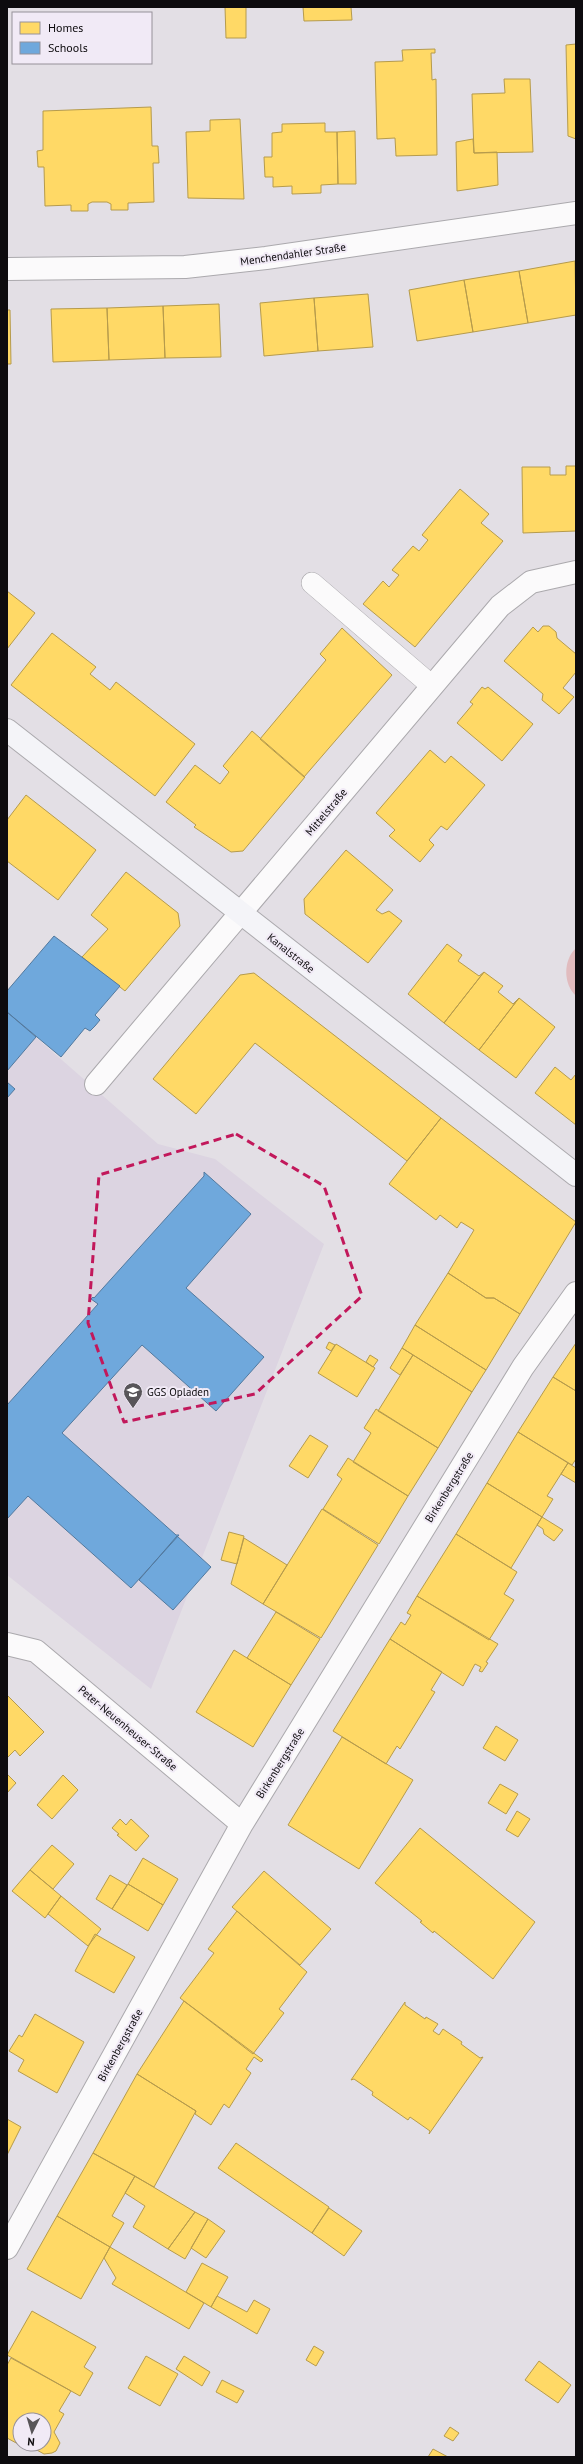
<svg xmlns="http://www.w3.org/2000/svg" width="583" height="2464" font-family="'PT Sans',sans-serif">
  <style>
    .built { fill: #dcd4e1 }
    .green { fill: #e1bbbe }
    .homes { fill: #ffd966; stroke: #b69b4c }
    .schools { fill: #6fa8dc; stroke: #52799e }
    .lines { fill: none; stroke-linecap: round; stroke-linejoin: round }
    .lane-casing { stroke: #aba9ad; stroke-width: 22 }
    .street-casing { stroke: #aba9ad; stroke-width: 24 }
    .secondary-casing { stroke: #aba9ad; stroke-width: 24 }
    .lane { stroke: #fbfafb; stroke-width: 21 }
    .street { stroke: #fbfafb; stroke-width: 22 }
    .secondary { stroke: #f4f4f8; stroke-width: 22 }
    .marked { fill: none; stroke: #c2185b; stroke-width: 3; stroke-dasharray: 8 5; stroke-linejoin: round }
    .labels { text-anchor: middle; dominant-baseline: central; stroke-width: 4; stroke-linejoin: round; paint-order: stroke }
    .street-label { font-size: 11px; fill: #0d0b0e; stroke: #f1eaf6 }
    .poi-label { font-size: 11px; fill: #0d0b0e; stroke: #f1eaf6; text-anchor: start }
  </style>
  <rect width="100%" height="100%" fill="#e3dfe5"/>
  <path class="built" d="M7,1012L158,1144L215,1159L324,1244L151,1689L7,1575Z"/>
  <path class="green" d="M576,948V996C563,984 563,960 576,948Z"/>
  <path class="homes" d="M225,7H246V38H226Z
    M303,7H351L352,20L304,21Z
    M576,44V139L568,136L566,45Z
    M435,49V53H431L432,80L436,79L437,155L396,156L395,138L377,139L375,62L403,61L402,50Z
    M504,79H530L533,152L474,153L472,94L505,93Z
    M151,107L152,146H158L159,163H153L154,202L128,203V210H111V204L107,202H92L88,204V211H71V205L45,206L44,167H38L37,151L43,150V111Z
    M240,119L244,199L188,198L186,132L210,131V120Z
    M325,123V132H337L338,184L321,185V193L292,194V186L273,187V177H265L264,157H272V133L282,132V124Z
    M355,131L356,184H338L337,132Z
    M473,139L474,153L497,152L498,185L457,191L456,142Z
    M575,261L576,315L528,323L519,271Z
    M519,271L528,323L473,332L464,280Z
    M464,280L473,332L417,341L409,290Z
    M368,294L373,347L318,351L314,298Z
    M314,298L318,351L264,356L260,303Z
    M219,304L221,357L165,358L163,306Z
    M163,306L165,358L109,360L107,308Z
    M107,308L109,360L53,362L51,309Z
    M7,310H10L11,364H7Z
    M566,466H576V531L523,533L522,467H550V475H566Z
    M460,489L489,514L481,523L503,541L415,647L363,604L383,581L389,587L399,575L392,570L413,546L419,551L428,540L422,535Z
    M7,591L35,613L7,649Z
    M543,626H549L556,632L557,638L576,654V672L563,688L574,697L559,714L542,700L543,694L504,661L533,627L538,632Z
    M342,628L392,675L304,777L260,739L326,660L320,654Z
    M52,633L96,667L90,674L110,690L116,682L195,744L155,796L11,685Z
    M482,687L485,689L488,687L533,724L502,761L457,723L473,704L470,702Z
    M252,731L305,777L243,851L231,852L194,827L196,825L166,802L195,765L220,784L229,772L223,766Z
    M430,750L445,763L451,756L485,785L447,830L441,826L429,840L434,845L420,862L389,836L395,830L376,813Z
    M26,795L96,850L58,900L7,861V820Z
    M346,850L393,890L376,910L382,914L389,911L402,921L368,963L305,914L304,899Z
    M126,872L178,913L180,926L125,991L82,957L108,929L91,915Z
    M447,944L462,955L458,961L479,976L484,972L444,1023L408,994Z
    M484,972L503,986L498,992L513,1004L519,998L479,1050L444,1023Z
    M254,973L441,1118L407,1161L255,1043L196,1114L153,1079L240,975Z
    M519,998L555,1027L516,1078L479,1050Z
    M555,1067L571,1080L576,1074V1125L535,1093Z
    M441,1118L576,1222L520,1314L494,1298H486L448,1273L474,1230L461,1222L457,1228L440,1215L436,1220L389,1184Z
    M448,1273L486,1298H494L520,1314L486,1370L415,1325Z
    M415,1325L486,1370L472,1392L402,1348Z
    M329,1342L335,1345L331,1351L326,1348Z
    M576,1343V1391L553,1377Z
    M336,1344L375,1368L357,1397L318,1373Z
    M402,1348L413,1355L400,1375L390,1368Z
    M370,1355L378,1360L373,1367L366,1362Z
    M413,1355L472,1392L438,1448L378,1411Z
    M553,1377L576,1391V1459L572,1465L518,1432Z
    M376,1409L438,1448L408,1496L353,1462L371,1433L364,1428Z
    M518,1432L568,1463L547,1496L553,1499L542,1517L487,1483Z
    M310,1435L328,1446L308,1478L289,1466Z
    M348,1458L408,1496L379,1544L323,1509L342,1479L337,1475Z
    M568,1463L576,1468V1483L561,1474Z
    M487,1483L542,1517L511,1568L456,1534Z
    M322,1509L378,1545L321,1638L263,1604Z
    M542,1517L563,1530L554,1541L544,1534L543,1529L537,1525Z
    M229,1532L244,1536L237,1564L221,1560Z
    M456,1534L517,1572L504,1594L514,1600L489,1640L417,1596Z
    M244,1538L287,1565L263,1604L231,1584Z
    M417,1596L498,1644L486,1662L488,1663L482,1672L479,1671L481,1667L475,1664L463,1686L390,1639L401,1622L405,1625L411,1615L407,1613Z
    M276,1612L320,1639L291,1685L247,1658Z
    M390,1639L442,1672L431,1690L435,1692L400,1749L397,1746L386,1764L333,1731Z
    M234,1650L291,1685L253,1747L196,1712Z
    M7,1695L44,1732L20,1756L15,1750L7,1758Z
    M496,1726L518,1740L505,1761L483,1748Z
    M342,1737L413,1780L359,1869L288,1825Z
    M7,1774L16,1783L7,1793Z
    M63,1775L78,1790L52,1819L37,1805Z
    M500,1784L518,1794L506,1814L488,1803Z
    M517,1811L530,1819L518,1837L506,1830Z
    M120,1819L126,1825L131,1819L149,1836L136,1851L117,1835L119,1834L112,1828Z
    M420,1828L535,1922L493,1979L434,1931L433,1933L420,1922L422,1921L375,1883Z
    M52,1845L74,1864L53,1889L30,1870Z
    M143,1858L178,1879L163,1905L128,1884Z
    M30,1870L61,1896L45,1918L12,1891Z
    M264,1871L331,1929L300,1965L232,1907Z
    M110,1875L127,1885L112,1909L96,1899Z
    M128,1884L163,1905L148,1931L112,1909Z
    M61,1896L101,1929L88,1946L48,1914Z
    M237,1911L307,1972L279,2009L284,2013L253,2054L180,1998L214,1953L208,1949Z
    M95,1934L135,1957L114,1993L75,1971Z
    M184,2001L263,2060L261,2062L254,2057L246,2069L251,2073L229,2108L224,2104L211,2125L195,2114L196,2111L137,2074Z
    M405,2002V2005L425,2019L426,2017L438,2024L433,2031L439,2035L443,2029L462,2042L461,2044L480,2058L483,2057L429,2134L430,2131L410,2117L408,2120L372,2095L373,2092L354,2079L351,2080Z
    M35,2014L84,2042L57,2093L18,2071L24,2060L9,2051L19,2035L22,2037Z
    M137,2074L196,2111L154,2187L93,2153Z
    M7,2119L21,2127L7,2155Z
    M236,2143L329,2207L312,2233L218,2168Z
    M93,2153L135,2176L112,2216L124,2223L110,2247L57,2216Z
    M135,2176L195,2212L168,2249L133,2227L145,2206L125,2193Z
    M329,2208L362,2231L344,2256L312,2233Z
    M195,2212L208,2219L185,2259L168,2249Z
    M57,2216L110,2247L81,2299L27,2269Z
    M208,2219L225,2231L206,2258L191,2248Z
    M110,2247L204,2303L189,2329L112,2284L116,2278L104,2258Z
    M202,2263L228,2277L211,2307L186,2292Z
    M217,2296L247,2312L254,2300L270,2309L257,2334L211,2307Z
    M32,2311L96,2347L84,2367L93,2373L80,2396L7,2355Z
    M314,2346L324,2352L316,2366L306,2360Z
    M146,2356L178,2374L160,2406L128,2388Z
    M184,2356L210,2372L202,2386L176,2369Z
    M11,2358L71,2391L59,2411L64,2414L54,2432L60,2443L56,2451L52,2453L44,2454L26,2444H44V2420H20V2445L7,2438V2365Z
    M539,2361L571,2385L558,2403L525,2380Z
    M222,2380L244,2391L237,2403L216,2392Z
    M450,2427L459,2433L453,2441L444,2436Z
    M433,2449L448,2457H428Z"/>
  <path class="schools" d="M54,936L120,986L95,1015L100,1020L95,1026L90,1031L85,1028L61,1057L7,1012V991Z
    M7,1012L36,1037L7,1071Z
    M7,1082L15,1089L7,1098Z
    M204,1172L251,1214L186,1288L264,1357L216,1411L142,1345L62,1433L176,1535H179L131,1588L28,1496L7,1519V1405L98,1304L91,1299L93,1297L94,1298L204,1176Z
    M177,1536L211,1567L173,1610L139,1580Z"/>
  <g class="lines">
    <g class="lane-casing">
      <path id="lane" d="M312,583L432,686"/>
    </g>
    <g class="street-casing">
      <path id="street" d="M7,269L185,267L266,258L576,213
        M96,1084L500,606L531,582L576,572
        M7,1644L36,1651L242,1824
        M7,2248L242,1824L523,1367L576,1293"/>
    </g>
    <g class="secondary-casing">
      <path id="secondary" d="M7,730L576,1175"/>
    </g>
    <use href="#lane" class="lane"/>
    <use href="#street" class="street"/>
    <use href="#secondary" class="secondary"/>
  </g>
  <path class="marked" d="M236,1134L324,1186L362,1296L255,1394L124,1422L88,1323L99,1175Z"/>
  <defs>
    <g id="school-pin" transform="scale(1)"><path d="M0 17L-7.5 6A9.5 9.5 0 1 1 7.5 6Z" fill="#585559" stroke="#f1eaf6"/><path d="M0-5L7-2L0 1L-7-2ZM-4 1L0 2.5L4 1V4Q0 6-4 4Z" fill="#fff"/></g>
  </defs>
  <g fill-rule="evenodd">
    <use href="#school-pin" x="133" y="1392"/>
  </g>
  <g class="labels">
    <g class="street-label">
      <text transform="translate(293 254) rotate(-8)">Menchendahler Straße</text>
      <text transform="translate(326 812) rotate(-50)">Mittelstraße</text>
      <text transform="translate(291 953) rotate(38)">Kanalstraße</text>
      <text transform="translate(449 1487) rotate(-58)">Birkenbergstraße</text>
      <text transform="translate(128 1728) rotate(40)">Peter-Neuenheuser-Straße</text>
      <text transform="translate(280 1763) rotate(-58)">Birkenbergstraße</text>
      <text transform="translate(120 2045) rotate(-61)">Birkenbergstraße</text>
    </g>
    <g class="poi-label">
      <text x="147" y="1392">GGS Opladen</text>
    </g>
  </g>
  <rect width="583" height="2464" fill="none" stroke="#0d0b0e" stroke-width="16"/>
  <rect x="12" y="12" width="140" height="52" fill="#f1eaf6" stroke="#969199"/>
  <rect x="20" y="22" width="20" height="12" fill="#ffd966" stroke="#969199"/>
  <text x="48" y="32" font-size="12" fill="#0d0b0e">Homes</text>
  <rect x="20" y="42" width="20" height="12" fill="#6fa8dc" stroke="#969199"/>
  <text x="48" y="52" font-size="12" fill="#0d0b0e">Schools</text>
  <g transform="translate(32 2432) rotate(185)"><circle r="19" fill="#f1eaf6" stroke="#969199"/>
  <path d="M0-3L7 15L0 10L-7 15Z" fill="#585559"/>
  <text y="-6" font-size="11" font-weight="bold" text-anchor="middle" fill="#0d0b0e">N</text>
  </g>
</svg>
